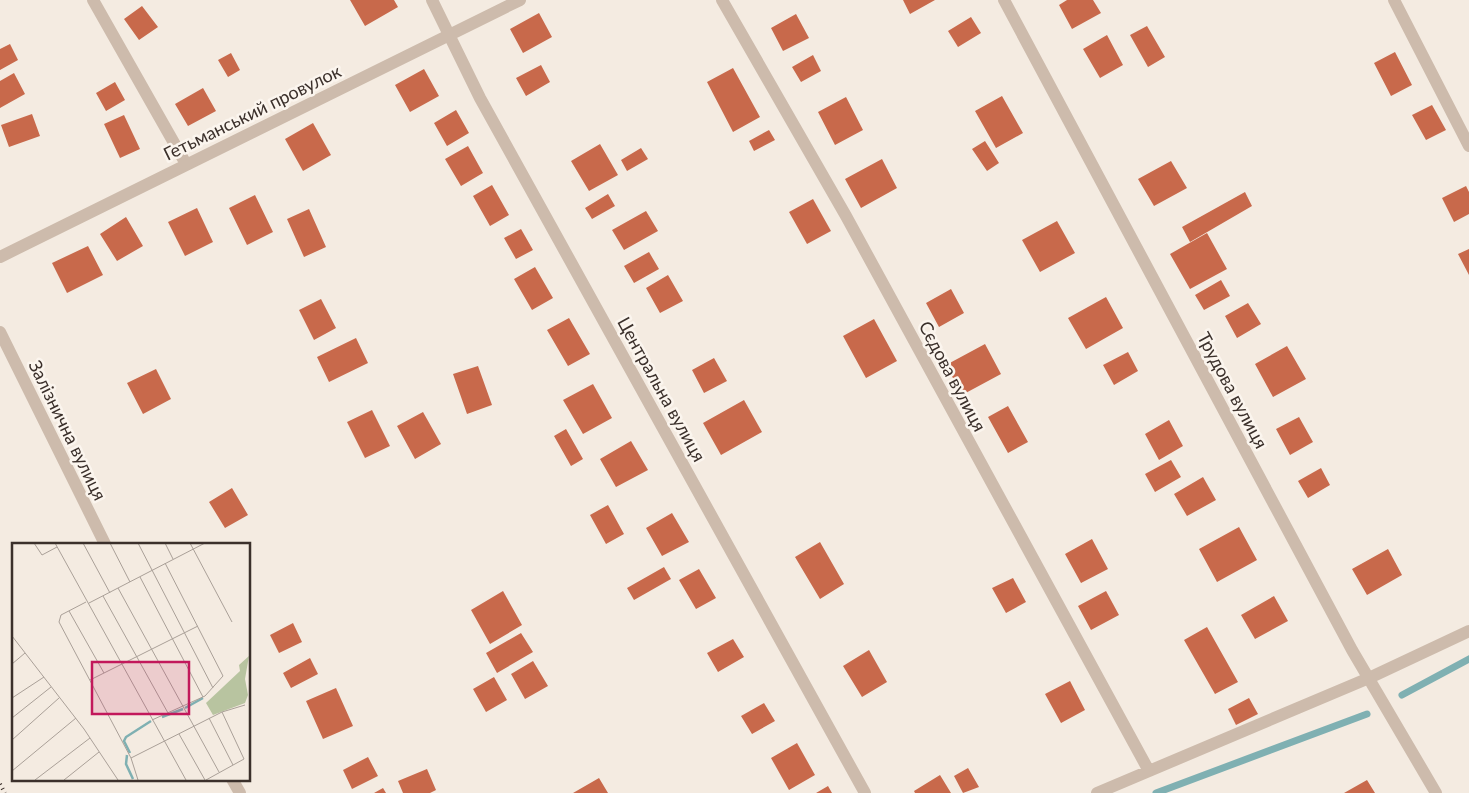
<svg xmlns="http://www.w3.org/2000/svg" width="1469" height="793" font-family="Lato,sans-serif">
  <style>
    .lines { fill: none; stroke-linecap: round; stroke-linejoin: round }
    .stream { stroke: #7fb0b2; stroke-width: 7 }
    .building { fill: #c8694b }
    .minor { stroke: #cdbbac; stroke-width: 12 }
    .rail { stroke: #3b302b; stroke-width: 4; stroke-dasharray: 1 4; stroke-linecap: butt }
    .labels { text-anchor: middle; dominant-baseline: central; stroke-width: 5; stroke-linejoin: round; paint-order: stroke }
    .street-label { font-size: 18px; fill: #3b302b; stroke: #fbf5ee }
    .inset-river { fill: none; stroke: #7fb0b2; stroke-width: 2.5 }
    .inset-road { fill: none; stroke: #aaa098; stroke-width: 1 }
    .view { fill: #c2185b; fill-opacity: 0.15; stroke: #c2185b; stroke-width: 2.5 }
    .inset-edge { fill: none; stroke: #3b302b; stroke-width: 2.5 }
  </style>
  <rect width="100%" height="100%" fill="#f4ebe1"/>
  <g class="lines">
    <path class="stream" d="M1402,695L1469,659
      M1156,793L1367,714"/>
  </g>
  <path class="building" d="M350,0H394L398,7L365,26Z
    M903,0H935L910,14Z
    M1067,0H1093L1101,13L1072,29L1059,5Z
    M142,6L158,27L139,40L124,19Z
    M539,13L552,37L523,53L510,29Z
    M796,14L809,38L783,51L771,28Z
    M971,17L981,33L958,47L948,31Z
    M1147,26L1165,57L1148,67L1130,35Z
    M1107,35L1123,65L1100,78L1083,49Z
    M10,44L18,60L0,70V49Z
    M1395,52L1412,85L1391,96L1374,63Z
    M231,53L240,70L228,77L218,60Z
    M813,55L821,71L801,82L792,67Z
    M541,65L550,82L526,96L516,78Z
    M733,68L760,117L733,132L707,82Z
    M424,69L439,96L410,112L395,85Z
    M14,73L25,94L0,108V81Z
    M115,82L125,100L106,111L96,93Z
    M203,88L216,111L188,126L175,104Z
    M1002,96L1023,133L996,148L975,111Z
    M846,97L863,130L835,145L818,112Z
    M1432,105L1446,130L1426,140L1412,115Z
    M456,110L469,133L447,146L434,123Z
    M32,114L40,136L9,147L1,125Z
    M124,115L140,149L120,158L104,124Z
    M313,123L331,155L303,171L285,139Z
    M769,130L775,140L754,151L749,141Z
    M985,141L999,163L987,171L972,149Z
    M600,144L618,175L589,191L571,161Z
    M468,146L483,173L461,186L445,159Z
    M641,148L648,159L627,171L621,160Z
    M882,159L897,188L861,208L845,179Z
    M1171,161L1187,188L1154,206L1138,179Z
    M492,185L509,215L490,226L473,196Z
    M1466,186L1469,192V214L1454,222L1442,198Z
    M1245,192L1252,206L1190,242L1182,227Z
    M608,194L615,206L592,219L585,208Z
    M255,195L273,232L247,245L229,208Z
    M813,199L831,231L807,244L789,212Z
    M197,208L213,242L185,256L168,222Z
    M309,209L326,247L304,257L287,219Z
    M646,211L658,231L624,250L612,230Z
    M126,217L143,246L117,261L100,234Z
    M1057,221L1075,253L1040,272L1022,240Z
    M521,229L533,250L516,259L504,238Z
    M1207,233L1227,269L1190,289L1170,254Z
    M88,246L103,275L67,293L52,263Z
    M1469,249V275L1458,254Z
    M649,252L659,269L634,283L624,266Z
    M535,267L553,298L532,310L514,279Z
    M668,275L683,301L660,313L646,288Z
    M1221,280L1230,296L1204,310L1195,295Z
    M951,289L964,313L939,327L926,303Z
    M1106,297L1123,328L1086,349L1068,318Z
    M321,299L336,328L314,340L299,310Z
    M1248,303L1261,324L1237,338L1225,316Z
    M569,318L590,354L568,366L547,330Z
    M874,319L897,361L866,378L843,336Z
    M356,338L368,363L329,382L317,357Z
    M985,344L1001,374L962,395L946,365Z
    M1287,346L1306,379L1273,397L1255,364Z
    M1128,352L1138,371L1114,385L1103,365Z
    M714,358L727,381L704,393L692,370Z
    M478,366L492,405L467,414L453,374Z
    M156,369L171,399L143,414L127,383Z
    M593,384L612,418L583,434L563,400Z
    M744,400L762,432L721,455L703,423Z
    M1008,406L1028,442L1008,453L988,417Z
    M372,410L390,446L365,458L347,422Z
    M423,412L441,444L415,459L397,426Z
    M1299,417L1313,442L1290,455L1276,429Z
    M1169,420L1183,446L1159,460L1145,434Z
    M566,429L583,459L571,466L554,436Z
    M631,441L648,470L616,487L600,459Z
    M1171,460L1181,477L1155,492L1145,474Z
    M1321,468L1330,485L1308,498L1298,481Z
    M1203,477L1216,500L1187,516L1174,494Z
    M232,488L248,515L225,528L209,502Z
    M608,505L624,534L606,544L590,515Z
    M672,513L689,542L662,556L646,528Z
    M1239,527L1257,560L1217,582L1199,549Z
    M1092,539L1108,569L1081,583L1065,554Z
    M820,542L844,584L820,599L795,557Z
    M1388,549L1402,575L1367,595L1352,569Z
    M664,567L671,579L634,600L627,588Z
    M699,569L716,598L696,609L679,580Z
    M1013,578L1026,602L1006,613L992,588Z
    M503,591L522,625L490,644L471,610Z
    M1106,591L1119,615L1091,630L1078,606Z
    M1274,596L1288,621L1255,639L1241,615Z
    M293,623L302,642L279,653L270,635Z
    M1207,627L1238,682L1215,694L1184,640Z
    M521,633L533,652L497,673L486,653Z
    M733,639L744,657L718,672L707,653Z
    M869,650L887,682L862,697L843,666Z
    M310,658L318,674L291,688L283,673Z
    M533,661L548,686L525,699L511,674Z
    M494,677L507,700L486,712L473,689Z
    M1070,681L1085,710L1061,723L1045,694Z
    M336,688L353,726L323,739L306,701Z
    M1249,698L1258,714L1236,725L1228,709Z
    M764,703L775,721L752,734L741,716Z
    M797,743L815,775L789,790L771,758Z
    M368,757L378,776L352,789L343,770Z
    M968,768L979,787L963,793L954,776Z
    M427,769L436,790L430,793H403L398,781Z
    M940,775L951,793H915L914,791Z
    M599,778L608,793H573Z
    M1367,780L1375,793H1344Z
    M828,786L832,793H816Z
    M383,788L386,793H374Z"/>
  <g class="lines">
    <path class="minor" d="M93,0L186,164
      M432,0L480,98L865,793
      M722,0L846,216L1149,771
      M1004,0L1352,650L1436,793
      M1394,0L1469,146
      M0,257L520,0
      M0,332L105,544
      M232,779L240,793
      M1097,793L1369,678L1469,631"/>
    <path class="rail" d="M0,784L5,793"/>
  </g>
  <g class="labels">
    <g class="street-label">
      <text transform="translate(252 112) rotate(-26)">Гетьманський провулок</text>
      <text transform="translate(953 376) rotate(62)">Сєдова вулиця</text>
      <text transform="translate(662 389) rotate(61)">Центральна вулиця</text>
      <text transform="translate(1233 390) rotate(62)">Трудова вулиця</text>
      <text transform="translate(68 430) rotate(64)">Залізнична вулиця</text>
    </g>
  </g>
  <g transform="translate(12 543)">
    <rect width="238" height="238" fill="#f4ebe1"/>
    <path d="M237,113L233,136L236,152L233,160L201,172L194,160L228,128L227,122Z" fill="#b8c4a0"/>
    <path class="inset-river" d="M173,165L191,155M150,174L171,166M118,210L112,198L114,194L139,178M115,212L114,221L121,236"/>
    <path class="inset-road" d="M22,0L30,12L45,4M43,0L174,237M71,0L98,50M98,0L118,39M126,0L201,145M153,0L161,16M178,0L220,79M128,34L191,154M106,45L207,229M91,53L156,170M74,59L49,72L47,79L119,215L126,237M77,60L193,0M57,68L92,130M0,93L72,186L106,237M0,121L13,110M78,137L186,83M0,155L32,134M0,175L39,144M197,175L221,222M140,177L193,153L211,133L153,20M167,191L193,237M0,197L47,155M119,215L210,169L233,162M0,228L64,175M23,237L78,195M52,237L87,209M194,237L232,216L210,169"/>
    <path class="view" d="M80,119H177V171H80Z"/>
    <rect width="238" height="238" class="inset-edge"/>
  </g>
</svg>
